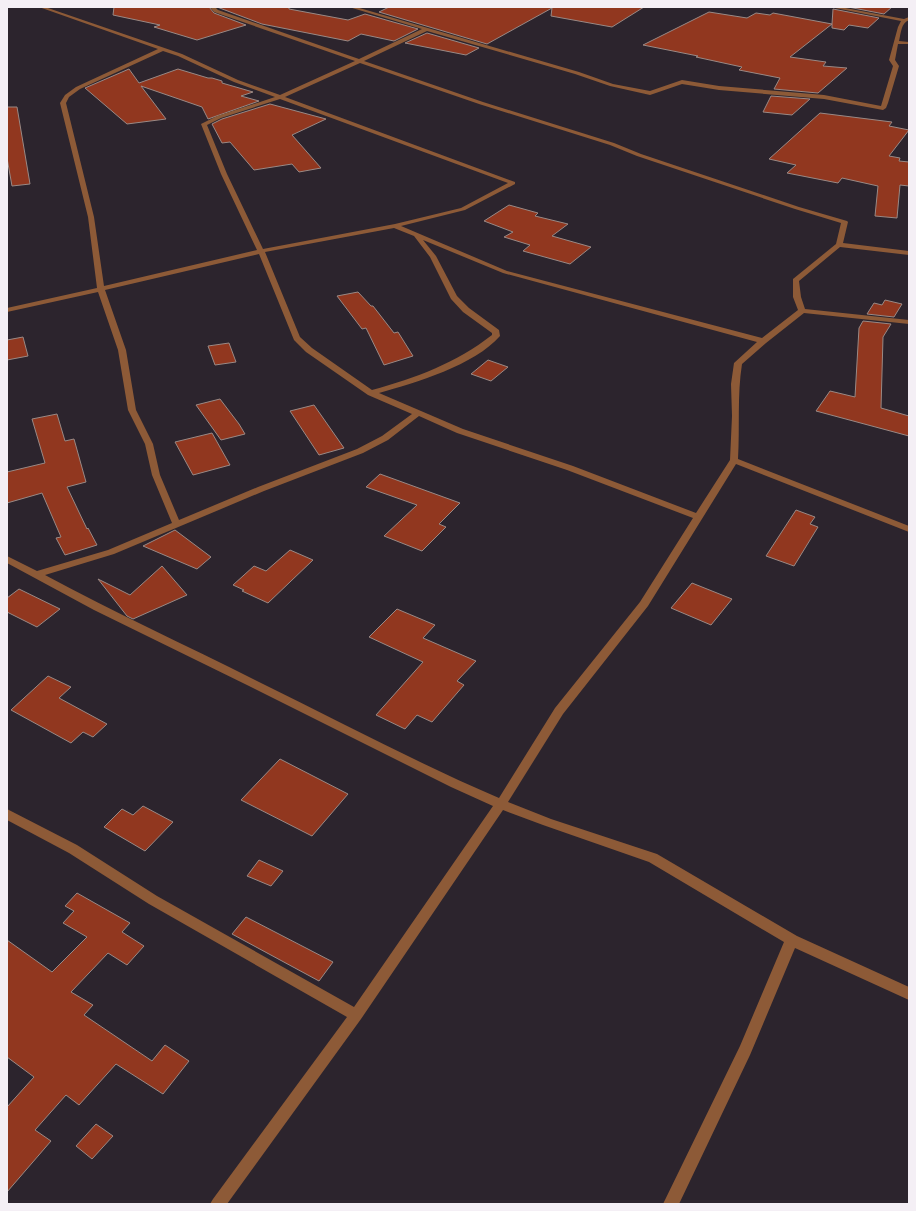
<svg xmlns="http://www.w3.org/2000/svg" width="916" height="1211" font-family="Arial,sans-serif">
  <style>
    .building { fill: #91371f; stroke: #998985 }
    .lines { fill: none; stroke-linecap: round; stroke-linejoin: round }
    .minor { fill: #8d5a37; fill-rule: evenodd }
  </style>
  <rect width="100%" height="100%" fill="#2c242d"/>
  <path class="building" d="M114,7H209L214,13L246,25L197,40L154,27L160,25L113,15Z
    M217,7H289V9L348,20L365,14L418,29L394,41L361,34L348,41L262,24Z
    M389,7H644L612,27L551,16L552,8L487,44L379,12Z
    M848,7H892L884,14Z
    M833,9L879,18L868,28L849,25L844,30L832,28V24L790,57L826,62L823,66L847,68L818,93L774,89L780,78L739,70L742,67L696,57L698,56L643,45L709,12L747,18L756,13L770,15L773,13L832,24Z
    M427,33L479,48L466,55L405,43Z
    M129,69L139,83L178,69L208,78H212L222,81V83L253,92L241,96L259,101L208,119L202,107L141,86L166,119L127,124L85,88Z
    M771,96L810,99L792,115L763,112Z
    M270,104L326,119L292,135L321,168L299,172L292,164L254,170L230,142L222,143L212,124L222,119Z
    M7,107H17L30,184L12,186L7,158Z
    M820,113L892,122L889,126L909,130L889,156L900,158L899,161L909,162V186L900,185L897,218L875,216L878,186L842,178L838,183L787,173L796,165L769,159Z
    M509,205L538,213L535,216L568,224L552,236L591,247L570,264L523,251L530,245L504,237L513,232L484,221Z
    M358,292L371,306H373L394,333L398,332L413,356L384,365L366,328L362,329L337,296Z
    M885,300L902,304L894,317L867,314L874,303L882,305Z
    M863,321L891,324L883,337L881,408L909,416V436L816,411L830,391L855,397L859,328Z
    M23,337L28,356L7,360V340Z
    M229,343L236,362L215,365L208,346Z
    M488,360L508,367L491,381L471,374Z
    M220,399L239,424L245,434L221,440L196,405Z
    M314,405L344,448L319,455L290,411Z
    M57,414L65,441L74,439L86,482L67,487L87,529L88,528L97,545L65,555L56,538L61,537L42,493L7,503V472L45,463L32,419Z
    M212,433L230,465L193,475L175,442Z
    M380,474L460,503L439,524L446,527L422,551L384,536L417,505L366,487Z
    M796,510L815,517L810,524L818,527L794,566L766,556Z
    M175,530L211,557L197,569L143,546Z
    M290,550L313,560L268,603L242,591L244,590L233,585L254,566L266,571Z
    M162,566L187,595L133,619L127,616L98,579L130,595Z
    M692,583L732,599L711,625L671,608Z
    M19,589L60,609L37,627L7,612V598Z
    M397,609L435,625L423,638L476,661L457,681L464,685L432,722L417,715L405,729L376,715L423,662L369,637Z
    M48,676L71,687L59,698L107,724L93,737L83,732L71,743L11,710Z
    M280,759L348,794L312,836L241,800Z
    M143,806L173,822L145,851L104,827L122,809L133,815Z
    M259,860L283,871L271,886L247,876Z
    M77,893L130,923L122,932L144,946L127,965L108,953L71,992L93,1005L84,1015L152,1061L165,1045L189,1061L163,1094L116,1064L79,1105L66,1095L35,1130L51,1141L7,1192V1107L34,1077L7,1057V940L52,972L87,937L63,923L74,911L65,906Z
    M246,917L333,962L319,981L232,934Z
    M96,1124L113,1136L92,1159L76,1146Z"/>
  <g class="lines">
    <path class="minor" d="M39,7H45L182,54L238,80L280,95L355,61L214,12L210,7H215L218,10L359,59L422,29L349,7H356L579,72L613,84L650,91L682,80L719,86L824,95L881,106L893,66L889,60L898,27L901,21L830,7H840L904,19L909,17V20C901,23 901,33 899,41L909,42V44H898L895,60L899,66L888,103L886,108L883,110L824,99L719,90L682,84L650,95L610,86L575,74L427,31L364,61L483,102L614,143L641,154L799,207L847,221L848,222L843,243L909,251V255L840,247L799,281L801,297L805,309L909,320V324L804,313L766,343L742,364C737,395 740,427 738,459L909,526V532L736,464L648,606L563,714L508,802L551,819L657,854L797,936L909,987V1000L795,948L750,1055L679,1204H663L740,1046L784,942L649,862L543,825L503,810L361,1019L227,1204H210L213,1199L347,1017L149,904L69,853L7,820V809L77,845L157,896L354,1007L493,806L451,787L249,686L94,610L7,563V556L37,571L108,550L172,523L152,475L145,444L128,410L118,350L98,292L7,312V308L97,288L88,217L60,103L65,95L76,87L158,49ZM163,51L178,56L234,82L275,97L217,116L201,124L221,174L257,250L104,286L94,217L66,103L69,97L80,89ZM360,63L479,104L610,145L637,156L795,209L841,223L836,244L793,279V297L798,310L762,338L507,271L401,226L465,210L515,184V182L285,97ZM280,99L508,183L461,208L395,224L263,249L227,174L207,125L221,118ZM394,228L414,236L430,257L451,299L463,312L492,333V335C456,363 416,378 372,390L312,348L300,337L265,252ZM423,240L503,273L757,342L734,363L731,384L732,416L730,460L696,513L573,466L463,429L379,393C415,383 475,365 500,336L499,330L469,308L457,296L436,256ZM259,254L294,340L306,352L368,395L412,414L382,436L357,449L258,487L179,520L160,475L153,444L136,410L126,350L105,290ZM419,416L457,433L567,470L693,518L640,602L555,708L499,798C417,763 339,721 259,682C188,646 115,613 45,575L114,554L264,491L363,453L388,440Z"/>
  </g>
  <rect width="916" height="1211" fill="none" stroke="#f4eff5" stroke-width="16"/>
</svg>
